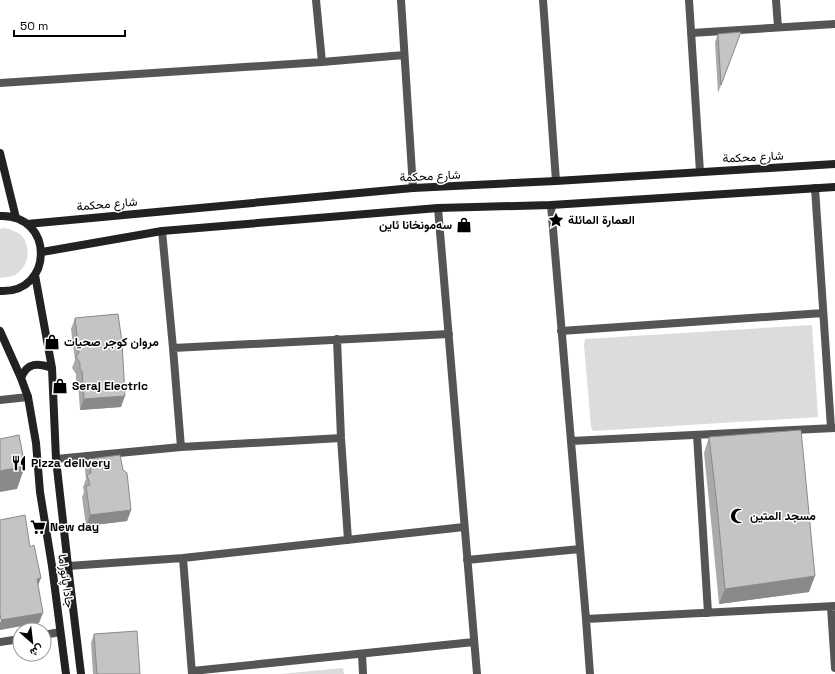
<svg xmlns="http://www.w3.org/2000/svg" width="835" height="674" font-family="'Space Grotesk',Vazirmatn,sans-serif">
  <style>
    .green { fill: #dcdcdc }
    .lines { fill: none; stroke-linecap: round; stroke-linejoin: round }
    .minor { stroke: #555; stroke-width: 8 }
    .tertiary { stroke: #555; stroke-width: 8 }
    .secondary { stroke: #222; stroke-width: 8 }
    .wall { fill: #a9a9a9 }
    .shaded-wall { fill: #898989 }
    .building { fill: #c4c4c4; stroke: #898989 }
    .labels { text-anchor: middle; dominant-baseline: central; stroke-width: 3; stroke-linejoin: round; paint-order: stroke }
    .street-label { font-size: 12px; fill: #000; stroke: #fff }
    .poi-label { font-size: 12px; font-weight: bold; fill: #000; stroke: #fff; text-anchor: start }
  </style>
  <rect width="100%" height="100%" fill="#fff"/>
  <path class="green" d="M5,228C10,229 15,231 20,234C32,245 30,266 15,275C10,277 5,277 0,278V229Z
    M812,325L818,417L593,431L591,427L584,345L585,339Z
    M343,668L344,674H280Z"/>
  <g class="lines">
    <path class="minor" d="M316,0L322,62
      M401,0L413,188
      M689,0L700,172
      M776,0L778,27
      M691,33L835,24
      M0,83L322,62L404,55
      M815,188L831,428
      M551,205L586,619L590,674
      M438,208L477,674
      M162,231L173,348L181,447
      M561,331L823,313
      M337,339L341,438L348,540
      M173,348L449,334
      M0,400L28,397
      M697,435L708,613
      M571,441L835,428
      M56,459L181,447L341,438
      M183,558L192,674
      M467,560L580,549
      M68,566L183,558L464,527
      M831,607L835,668
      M586,619L835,606
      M44,635L60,632
      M0,642L20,639
      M362,654L363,674
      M192,671L474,642"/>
    <path class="tertiary" d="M543,0L556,181"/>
    <path class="secondary" d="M0,153L16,218
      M0,216C55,214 54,294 0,291
      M27,224L413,188L556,181L835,164
      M42,252L162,231L438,208L551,205L835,187
      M35,275L52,368L56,459L68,566L81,674
      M0,331L21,378L28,397L36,443L40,492L52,566L66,674
      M21,378C27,362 38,363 52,368"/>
  </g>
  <path class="wall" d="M741,32L718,93L715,42L718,34Z
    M75,318L121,407L80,410L78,382L76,380V374L72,368L75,360L71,329Z
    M709,437L809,592L719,604L711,521L704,453Z
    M89,459L131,510L127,521L86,526L82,497L84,492L83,487L86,479L85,470Z
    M94,634L140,674H93L91,643Z"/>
  <path class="shaded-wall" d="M125,396L121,407L80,410L84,399Z
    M25,466L17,489L0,492V471Z
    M131,510L127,521L86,526L90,515Z
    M815,576L809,592L719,604L725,589Z
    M41,578L37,588V579Z
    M43,613L39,623L0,630V623L1,620Z"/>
  <path class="building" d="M741,32L721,85L718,34Z
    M118,314L122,342L125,396L84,399L82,371L80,369V363L76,357L79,352L75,318Z
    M801,430L815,576L725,589L717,505L709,437Z
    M19,435L25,466L0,471V439Z
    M120,455L123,470L127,473L131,510L90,515L86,486L90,485L87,475L91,473L89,459Z
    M25,515L30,547L34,545L41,578L37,579L43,613L1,620L0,613V520Z
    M137,631L140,674H97L94,634Z"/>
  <defs>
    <g id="sight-bare" transform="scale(1.2)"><path d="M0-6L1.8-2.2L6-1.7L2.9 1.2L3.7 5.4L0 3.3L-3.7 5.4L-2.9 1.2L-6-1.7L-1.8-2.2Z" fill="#000" stroke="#fff" stroke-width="2.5" paint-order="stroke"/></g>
    <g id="shop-bare" transform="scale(1.2)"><path d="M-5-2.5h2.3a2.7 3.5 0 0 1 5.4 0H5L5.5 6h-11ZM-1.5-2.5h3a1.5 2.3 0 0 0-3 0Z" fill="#000" stroke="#fff" stroke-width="2.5" paint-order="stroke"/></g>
    <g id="restaurant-bare" transform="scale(1.2)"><path d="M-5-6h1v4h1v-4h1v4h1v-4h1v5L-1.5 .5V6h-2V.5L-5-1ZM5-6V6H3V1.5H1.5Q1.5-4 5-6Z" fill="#000" stroke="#fff" stroke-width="2.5" paint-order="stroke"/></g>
    <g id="mosque-bare" transform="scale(1.2)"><path d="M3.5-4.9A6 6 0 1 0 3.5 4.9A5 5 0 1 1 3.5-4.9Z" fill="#000" stroke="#fff" stroke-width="2.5" paint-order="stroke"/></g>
    <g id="supermarket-bare" transform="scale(1.2)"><path d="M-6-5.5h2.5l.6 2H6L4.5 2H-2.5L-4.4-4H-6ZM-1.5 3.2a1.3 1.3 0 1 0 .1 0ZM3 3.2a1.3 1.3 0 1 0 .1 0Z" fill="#000" stroke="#fff" stroke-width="2.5" paint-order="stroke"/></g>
  </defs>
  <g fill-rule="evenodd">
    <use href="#sight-bare" x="556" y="220"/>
    <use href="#shop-bare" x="464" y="225"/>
    <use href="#shop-bare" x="52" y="342"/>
    <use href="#shop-bare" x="60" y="386"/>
    <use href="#restaurant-bare" x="19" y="463"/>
    <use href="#mosque-bare" x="738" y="516"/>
    <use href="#supermarket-bare" x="38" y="527"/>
  </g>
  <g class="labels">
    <g class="street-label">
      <text transform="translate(753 157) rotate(-3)">شارع محكمة</text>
      <text transform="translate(430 176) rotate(-3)">شارع محكمة</text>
      <text transform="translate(107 204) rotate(-5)">شارع محكمة</text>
      <text transform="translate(66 581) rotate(82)">جادا پانوراما</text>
    </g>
    <g class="poi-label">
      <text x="568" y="220">العمارة المائلة</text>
      <text x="452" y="225" text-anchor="end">سەمونخانا ئاین</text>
      <text x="64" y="342">مروان كوجر صحيات</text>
      <text x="72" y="386">Seraj Electric</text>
      <text x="31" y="463">Pizza delivery</text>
      <text x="750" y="516">مسجد المتين</text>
      <text x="50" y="527">New day</text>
    </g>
  </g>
  <g transform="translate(32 642) rotate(152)"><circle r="19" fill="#ffffff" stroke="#999999"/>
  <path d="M0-3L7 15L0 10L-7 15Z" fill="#000000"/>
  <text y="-6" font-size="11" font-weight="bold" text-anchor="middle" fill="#000000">ش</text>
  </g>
  <path d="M14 30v6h111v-6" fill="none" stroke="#000000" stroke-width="2"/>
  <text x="20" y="30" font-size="12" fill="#000000" stroke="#ffffff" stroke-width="3" paint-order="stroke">50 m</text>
</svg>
